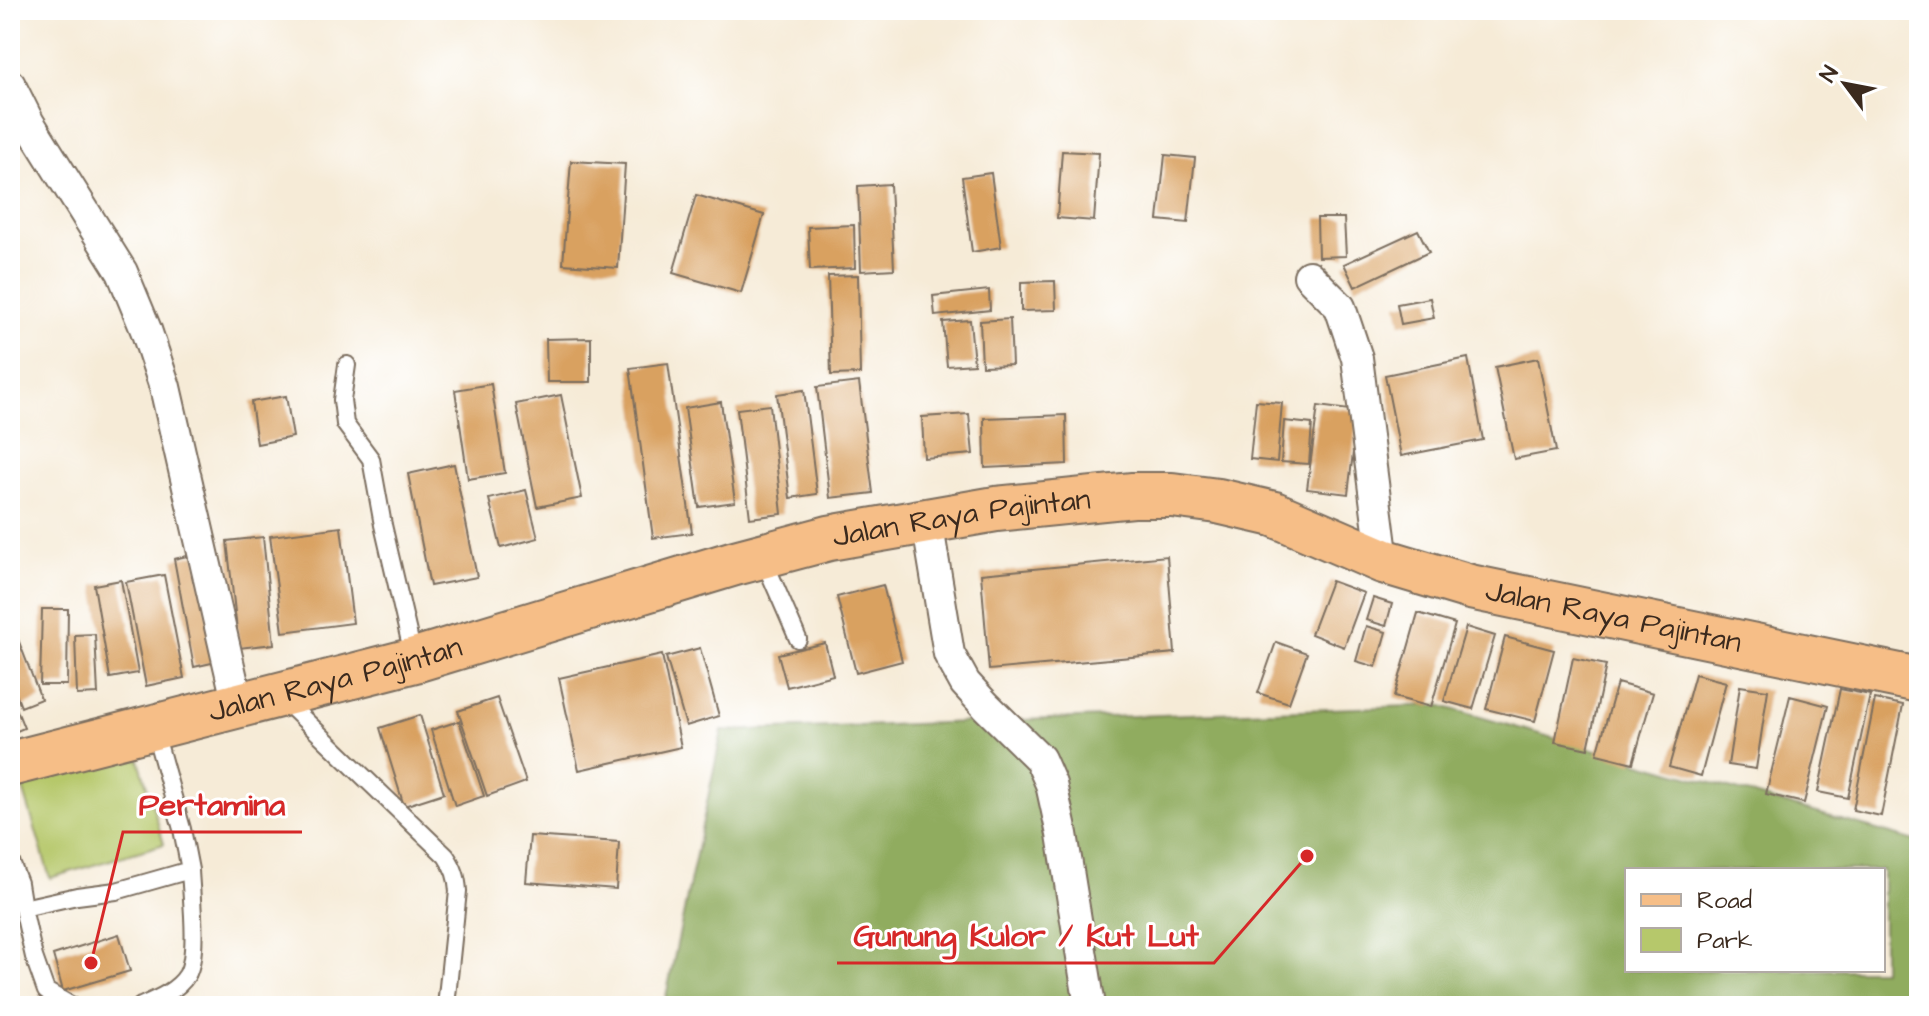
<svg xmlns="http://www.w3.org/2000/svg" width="1929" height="1016" font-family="'Architects Daughter',sans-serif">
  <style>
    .green { fill: #b6c86b; stroke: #787944; stroke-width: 2 }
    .forest { fill: #90ac5f; stroke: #666b3e; stroke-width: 2; fill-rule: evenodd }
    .building { fill: #d9a161 }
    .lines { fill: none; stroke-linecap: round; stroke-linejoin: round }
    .service-casing { stroke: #7c6e5f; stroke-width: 20 }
    .minor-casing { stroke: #7c6e5f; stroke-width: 34 }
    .primary-casing { stroke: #7c6e5f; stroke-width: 48 }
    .service { stroke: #fff; stroke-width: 16 }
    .minor { stroke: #fff; stroke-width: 30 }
    .primary { stroke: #f6be87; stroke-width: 44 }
    .labels { text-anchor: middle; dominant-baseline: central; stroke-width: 6; stroke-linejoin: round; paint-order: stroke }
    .street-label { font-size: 30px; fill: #3b2a1e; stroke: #fff }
    .leader { fill: none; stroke: #d62828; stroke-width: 3 }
    .callout-dot { fill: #d62828; stroke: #fff; stroke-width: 3 }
    .callout-label { font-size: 32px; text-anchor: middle; font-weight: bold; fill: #d62828; stroke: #fff; stroke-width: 6; stroke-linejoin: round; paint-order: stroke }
  </style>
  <rect width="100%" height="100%" fill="#fff"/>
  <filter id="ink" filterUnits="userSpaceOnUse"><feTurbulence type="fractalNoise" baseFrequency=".0125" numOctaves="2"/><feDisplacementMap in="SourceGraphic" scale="16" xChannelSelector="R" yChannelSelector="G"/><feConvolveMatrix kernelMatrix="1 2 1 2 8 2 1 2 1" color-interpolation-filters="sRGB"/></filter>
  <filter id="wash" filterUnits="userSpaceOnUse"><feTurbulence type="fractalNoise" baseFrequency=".006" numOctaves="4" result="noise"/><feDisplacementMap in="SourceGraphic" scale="32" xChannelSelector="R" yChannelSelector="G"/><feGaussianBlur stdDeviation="1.8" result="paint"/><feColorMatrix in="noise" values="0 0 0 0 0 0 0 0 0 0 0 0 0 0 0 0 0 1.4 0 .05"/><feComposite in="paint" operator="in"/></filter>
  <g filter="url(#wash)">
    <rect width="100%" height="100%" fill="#f6ebd7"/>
    <path class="green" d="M137,753L164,844L50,878L22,785Z"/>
    <path class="forest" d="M1438,705L1919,842V1006H664L722,731ZM1627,870H1883V970H1627Z"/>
    <g id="blocks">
      <path class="building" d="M1062,151L1099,153L1094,221L1057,218Z
        M1165,155L1195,158L1188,223L1158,220Z
        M571,161L625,164L618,268L563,264Z
        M991,173L1001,247L972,252L962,177Z
        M890,184L894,269L861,271L858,186Z
        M696,195L764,215L741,293L673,273Z
        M1317,218H1344L1346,256L1318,257Z
        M854,225L855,268L810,270L808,227Z
        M1418,230L1429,252L1355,287L1344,264Z
        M858,275L860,374L831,375L828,276Z
        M1055,281L1056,310L1021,311V282Z
        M989,290L990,310L935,316L933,296Z
        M1430,298L1434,318L1401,324L1397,304Z
        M1010,319L1012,365L982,366L980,321Z
        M970,320L974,364L947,366L943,322Z
        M591,338V382H547L546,339Z
        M1468,358L1483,440L1401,456L1385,375Z
        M1538,358L1556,451L1514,459L1495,367Z
        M668,363L692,533L653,538L630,368Z
        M859,382L873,493L830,498L817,387Z
        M491,384L505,473L468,479L455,390Z
        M804,390L817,494L790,498L777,394Z
        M561,395L582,498L537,507L516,404Z
        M286,396L293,437L257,444L251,402Z
        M1256,401L1282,403L1277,462L1250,459Z
        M721,402L735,502L699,507L685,408Z
        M770,405L782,514L750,518L737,409Z
        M1318,406L1358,411L1348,494L1307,489Z
        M969,414L973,454L924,458L922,417Z
        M1066,415L1067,464L985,468L984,418Z
        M1284,421L1312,424L1309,464L1281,462Z
        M454,464L477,577L430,586L408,474Z
        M526,490L538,538L501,548L489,499Z
        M341,527L353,623L283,632L270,536Z
        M263,537L274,644L239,648L227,541Z
        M196,554L216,662L194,667L174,559Z
        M1167,556L1175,653L989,670L981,574Z
        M164,575L184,678L146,686L126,582Z
        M121,580L138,673L110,678L94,585Z
        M1331,581L1364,593L1344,647L1311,634Z
        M883,585L902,661L856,673L837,597Z
        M1373,598L1392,604L1386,626L1366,620Z
        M42,609H68L67,685H40Z
        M1418,613L1455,624L1431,707L1394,697Z
        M1366,626L1386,632L1376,667L1356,661Z
        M1466,627L1495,636L1473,709L1444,701Z
        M16,634L41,699L21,707L10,678V636Z
        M95,634L98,694L77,695L75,635Z
        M1505,637L1554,650L1535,721L1486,709Z
        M1276,642L1307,653L1289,703L1258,693Z
        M825,643L833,675L787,687L778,654Z
        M700,648L719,716L686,726L666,657Z
        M662,655L681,747L579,770L559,678Z
        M1573,658L1606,665L1588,749L1555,742Z
        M1695,674L1726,682L1701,776L1669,767Z
        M1617,683L1653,693L1633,763L1597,754Z
        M1740,686L1768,690L1756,769L1728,765Z
        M1840,689L1870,695L1848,798L1818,792Z
        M10,693L24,728L10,734Z
        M1790,696L1828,706L1804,803L1766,794Z
        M497,698L526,782L487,796L458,711Z
        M1875,699L1903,705L1881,816L1853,810Z
        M420,715L444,793L404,806L380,728Z
        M459,721L484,796L455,806L431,730Z
        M530,836L619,842L616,889L526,882Z
        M119,934L130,971L63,991L53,955Z"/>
    </g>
  </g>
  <g filter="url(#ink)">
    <use href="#blocks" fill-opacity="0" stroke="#7c6e5f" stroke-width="2"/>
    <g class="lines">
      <g class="service-casing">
        <path id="service" d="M10,144L29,123
          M347,365L342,400L345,424L371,459L383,525L414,659
          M762,556L798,639
          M284,700L446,856C454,868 457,877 458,891L446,1006
          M10,860L19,883L23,908L77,896L116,891L190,870L182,829L154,729
          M23,908L34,957L46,991L72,1006
          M141,1006C157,999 177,991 187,975C199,954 191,895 190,870"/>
      </g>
      <g class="minor-casing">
        <path id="minor" d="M10,85L29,123L122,272L146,330L165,387L238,705
          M1309,276L1340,307L1357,358L1383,561
          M927,521L949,654L965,683L986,706L1040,759L1051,784L1062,834L1090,1006"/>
      </g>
      <g class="primary-casing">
        <g id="primary">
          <path id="s1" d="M10,764L415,660L735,563L829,538L996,509L1133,495H1172L1218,501L1274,514L1383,561L1470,587L1919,680"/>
        </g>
      </g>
      <use href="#service" class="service"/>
      <use href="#minor" class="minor"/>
      <use href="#primary" class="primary"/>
    </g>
  </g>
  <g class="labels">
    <g class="street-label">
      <text stroke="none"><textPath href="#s1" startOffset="984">Jalan Raya Pajintan</textPath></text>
      <text stroke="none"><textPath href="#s1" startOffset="1656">Jalan Raya Pajintan</textPath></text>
      <text stroke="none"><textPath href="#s1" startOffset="336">Jalan Raya Pajintan</textPath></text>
    </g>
  </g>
  <path class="leader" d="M91 963L123 832H302M1307 856L1214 963H837"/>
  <g class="callout-dot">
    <circle cx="91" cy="963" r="8"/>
    <circle cx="1307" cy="856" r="8"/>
  </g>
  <g class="callout-label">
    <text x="212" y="815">Pertamina</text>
    <text x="1026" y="946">Gunung Kulor / Kut Lut</text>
  </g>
  <rect width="1929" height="1016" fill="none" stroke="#fff" stroke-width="40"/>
  <rect x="1625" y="868" width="260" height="104" fill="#ffffff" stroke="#b1aaa5" stroke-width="2"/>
  <rect x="1641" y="894" width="40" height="12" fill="#f6be87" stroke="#b1aaa5" stroke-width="2"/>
  <text x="1697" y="908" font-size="24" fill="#3b2a1e">Road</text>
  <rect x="1641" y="928" width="40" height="24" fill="#b6c86b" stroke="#b1aaa5" stroke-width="2"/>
  <text x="1697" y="948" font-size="24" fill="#3b2a1e">Park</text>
  <g transform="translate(1845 84) rotate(302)" stroke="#ffffff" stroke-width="6" paint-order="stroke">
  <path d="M0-6L14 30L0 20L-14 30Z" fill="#3b2a1e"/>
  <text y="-12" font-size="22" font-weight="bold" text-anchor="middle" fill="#3b2a1e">N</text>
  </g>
</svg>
